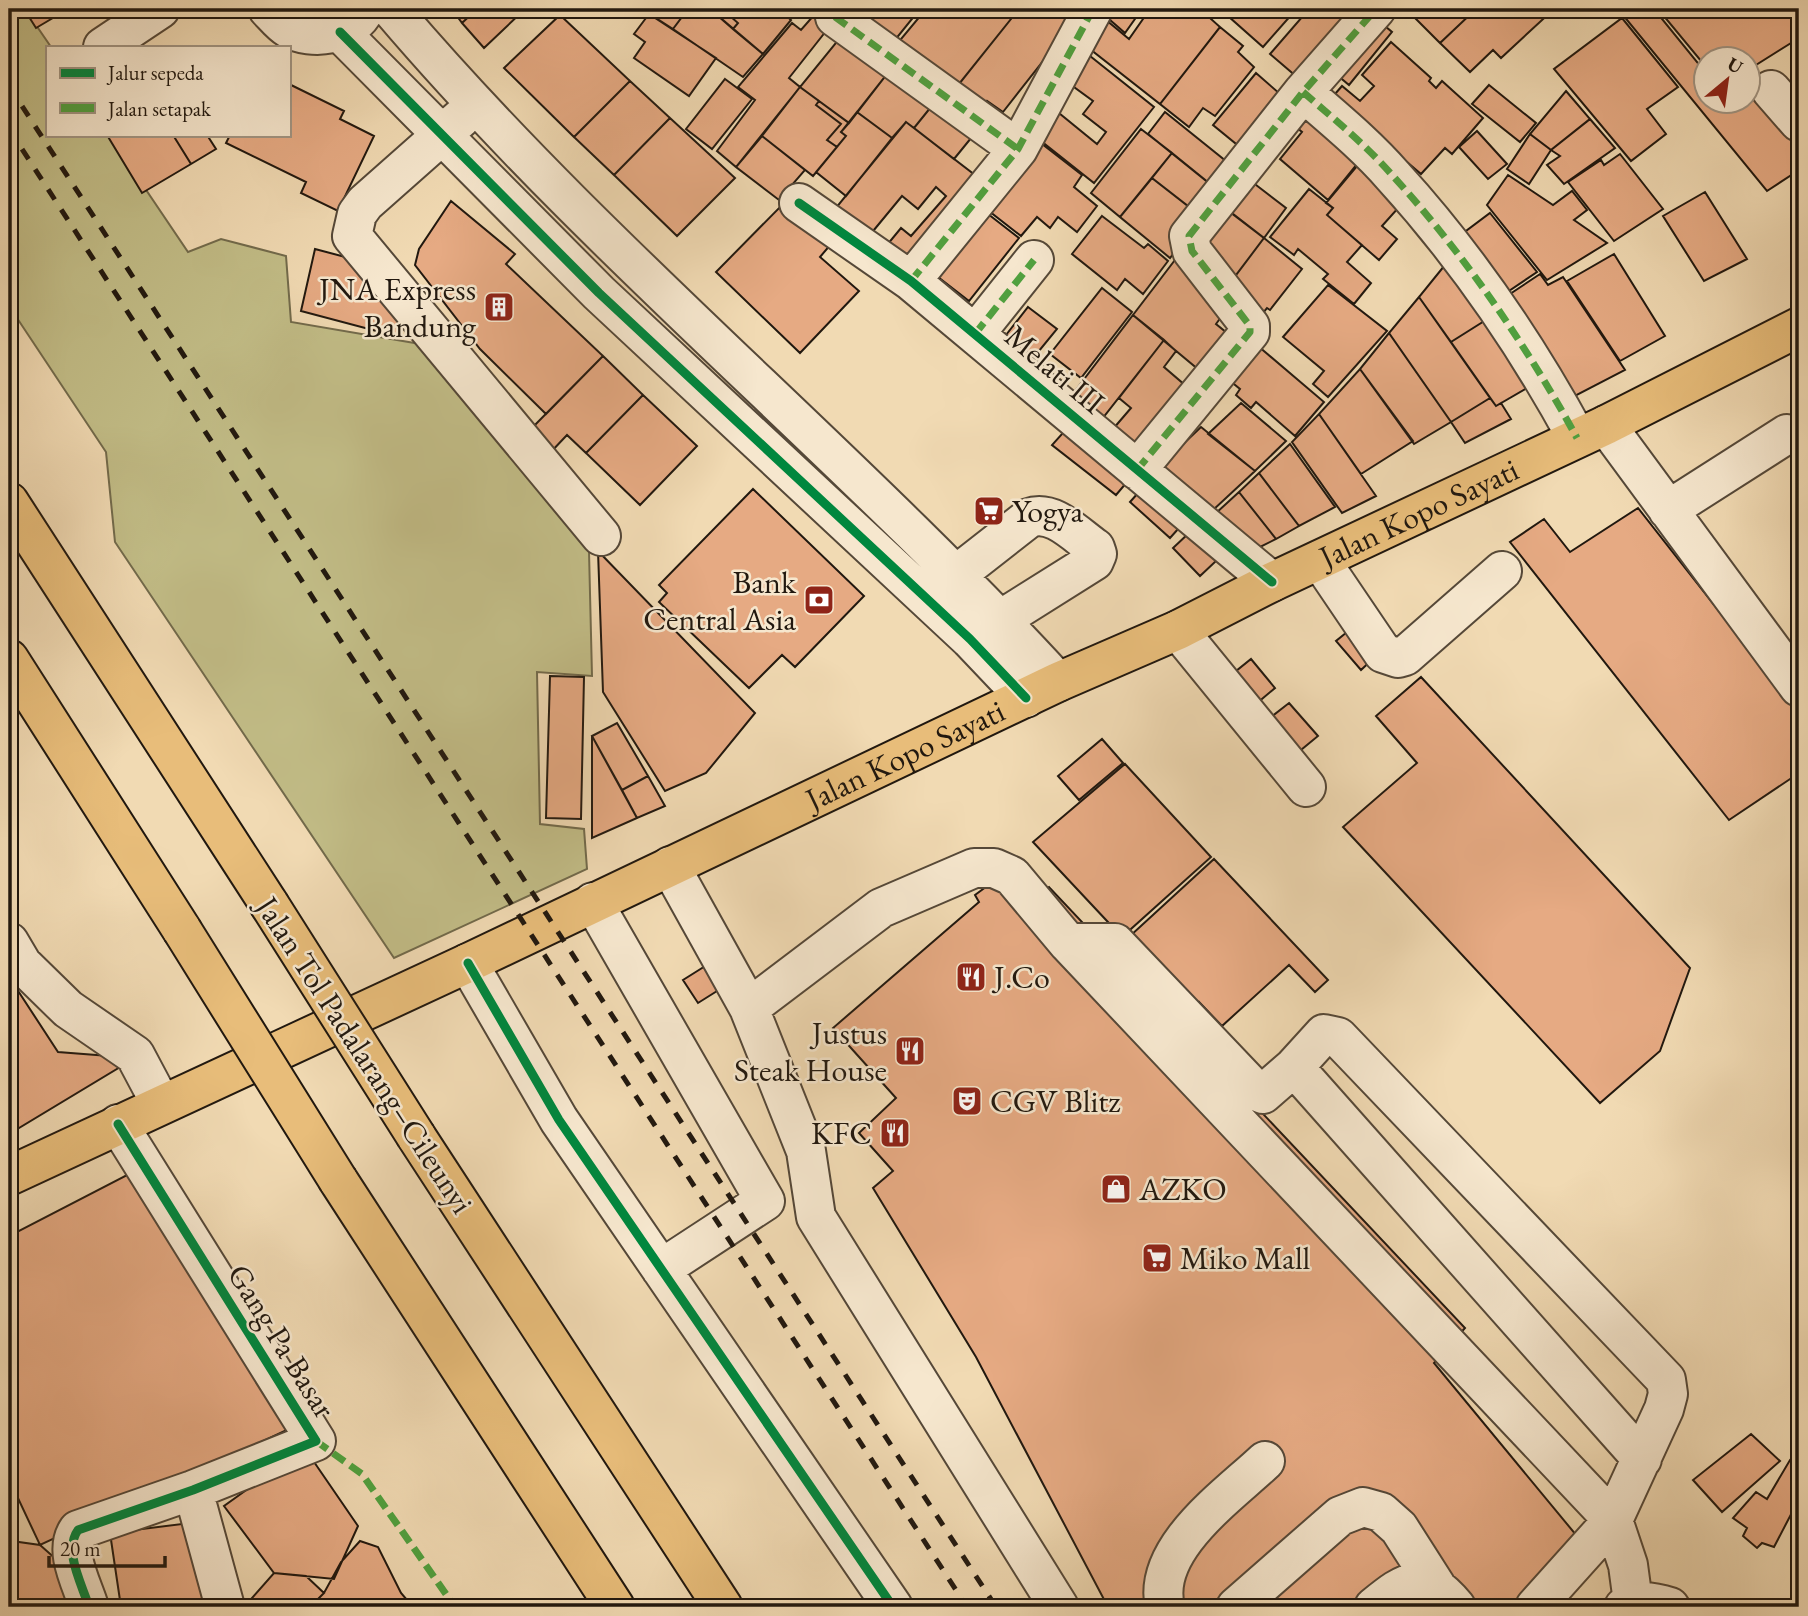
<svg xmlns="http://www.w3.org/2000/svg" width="1808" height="1616" font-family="'EB Garamond',serif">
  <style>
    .green { fill: #c2bd87; stroke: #726a4b; stroke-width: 2 }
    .building { fill: #e6aa83; stroke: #21180f; stroke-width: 2 }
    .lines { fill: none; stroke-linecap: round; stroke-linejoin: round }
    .minor-casing { stroke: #554838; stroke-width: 42 }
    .major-casing { stroke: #21180f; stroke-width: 42 }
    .highway-casing { stroke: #21180f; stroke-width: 42 }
    .minor { stroke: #f6e7ce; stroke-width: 38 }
    .major { stroke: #e8bd7a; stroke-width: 38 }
    .highway { stroke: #e8bd7a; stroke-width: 38 }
    .rail { stroke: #21180f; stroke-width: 5; stroke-dasharray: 12 12; stroke-linecap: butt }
    .highway-bridge-casing { stroke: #21180f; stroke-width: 42; stroke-linecap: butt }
    .highway-bridge { stroke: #e8bd7a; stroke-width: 38 }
    .quiet { stroke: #50a13f; stroke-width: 7; stroke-dasharray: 14 7; stroke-linecap: butt }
    .cycleway-casing { stroke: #f6e7ce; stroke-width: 13 }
    .cycleway { stroke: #00873e; stroke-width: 9 }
    .labels { text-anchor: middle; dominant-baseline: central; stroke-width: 5; stroke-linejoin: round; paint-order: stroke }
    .poi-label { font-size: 32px; fill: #21180f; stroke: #f6e7ce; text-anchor: start }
    .street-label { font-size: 32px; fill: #21180f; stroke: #f6e7ce }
  </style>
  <rect width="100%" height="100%" fill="#f1dab3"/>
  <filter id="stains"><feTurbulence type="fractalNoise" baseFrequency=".00286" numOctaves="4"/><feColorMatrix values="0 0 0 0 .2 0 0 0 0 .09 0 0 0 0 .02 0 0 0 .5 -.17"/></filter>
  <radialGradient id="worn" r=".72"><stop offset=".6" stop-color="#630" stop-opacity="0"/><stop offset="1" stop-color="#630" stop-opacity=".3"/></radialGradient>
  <path class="green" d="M9,9H25L51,47H47V135H109L188,252L221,239L286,256L291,322L467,352L588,510L592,676L537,672L540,824L584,829L587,869L394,958L115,542L106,452L9,306Z"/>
  <path class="building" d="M24,9H68L36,28Z
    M452,9H477L462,23Z
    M477,9H525L484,48L462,23Z
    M642,9H688L673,29Z
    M688,9H710L763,54L743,77L673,29Z
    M710,9H722L738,23L733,29Z
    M722,9H779L791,20L763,54L733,29L738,23Z
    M836,9H920L895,40Z
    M926,9H1019L955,89L896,45Z
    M1019,9H1084L1003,112L987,101L980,111L955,89Z
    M1105,9H1142L1125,33L1102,13Z
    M1150,9H1200L1220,27L1160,104L1081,42L1100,15L1129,39Z
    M1233,9H1289L1293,13L1263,47L1228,16Z
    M1309,9H1368L1304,83L1270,54Z
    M1406,9H1476L1440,43Z
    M1476,9H1554L1501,58L1493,50L1470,72L1440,43Z
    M1618,9H1654L1706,73V102H1748V83L1799,148V170L1767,191Z
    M1658,9H1799V38L1748,70V60H1706V67Z
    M649,14L716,58L689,96L634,58L645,42L634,34Z
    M815,14L830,26L789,78L800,87L736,167L717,151L755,100L738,87L792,23L801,30Z
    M560,15L630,81L574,137L504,68Z
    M1373,16L1392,32L1349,85L1330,69Z
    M1622,18L1678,87L1647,109L1666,134L1631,161L1554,69Z
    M1220,27L1243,46L1238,52L1254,67L1215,116L1203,108L1189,127L1160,104Z
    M839,39L887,74L849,123L800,87Z
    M1391,42L1431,78L1429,81L1436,88L1442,81L1483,118L1452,154L1445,148L1421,174L1407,162L1403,169L1328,102L1342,86L1360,101L1374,86L1362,75Z
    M1085,52L1154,107L1094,183L1036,137L1054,109L1097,144L1106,132L1083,114L1093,101L1063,79Z
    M1256,73L1288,101L1246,152L1213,125Z
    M887,74L939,97L914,128L906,122L892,138L857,112Z
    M725,79L752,99L712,149L686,129Z
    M630,81L670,118L614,175L574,137Z
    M289,84L344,111L340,119L374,136L338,211L301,193L306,182L226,143L230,135H289Z
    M1489,85L1536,123L1520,142L1472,104Z
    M800,87L819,101L816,105L841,124L827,140L837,147L813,176L762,136Z
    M1566,91L1590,119L1551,150L1530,134Z
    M939,97L976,132L954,159L914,128Z
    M1302,98L1358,163L1328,200L1280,159L1302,132L1285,118Z
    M819,101L849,123L841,132L846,136L837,147L827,140L841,124L816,105Z
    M857,112L892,138L846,196L816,172L846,136L841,132Z
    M1165,112L1237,170L1220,192L1148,134Z
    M670,118L735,178L677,236L614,175Z
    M1590,119L1615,148L1564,184L1547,165L1560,156L1551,150Z
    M906,122L984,182L911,273L882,251L901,228L911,236L946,196L936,187L918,209L902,196L869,236L835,209Z
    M1141,129L1172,153L1120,217L1091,193Z
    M1477,131L1507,164L1488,179L1459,147Z
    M1530,134L1551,150L1529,184L1507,169Z
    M107,135H173L191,164L142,193Z
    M173,135H207L216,149L191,164Z
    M762,136L805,170L779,200L736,167Z
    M1033,137L1082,175L1074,187L1097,206L1077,232L1058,217L1050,228L1037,217L1021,236L980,204Z
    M1172,153L1220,192L1202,217L1152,178Z
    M1620,154L1663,209L1614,241L1568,182L1601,160L1604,165Z
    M1362,160L1400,206L1382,226L1397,239L1379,260L1327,215L1333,208L1326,203Z
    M1508,175L1553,205L1572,191L1587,210L1574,220L1607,243L1547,280L1487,205Z
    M1152,178L1202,217L1170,258L1120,217Z
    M1247,178L1286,208L1264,238L1226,209Z
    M1309,189L1333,208L1327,215L1362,245L1347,262L1371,283L1354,304L1323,279L1328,274L1298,249L1294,255L1270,237Z
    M1705,192L1747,259L1704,281L1663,216Z
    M451,201L515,254L506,264L603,356L546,414L480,349L415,265L419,249Z
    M1219,203L1264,238L1227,287L1210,274L1222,258L1193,235Z
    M783,204L831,244L820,257L859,291L800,353L716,272Z
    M979,207L1019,238L969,301L929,270Z
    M1490,213L1537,272L1500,297L1454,240Z
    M1102,216L1144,248L1148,244L1168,261L1143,294L1125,279L1117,290L1072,254Z
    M1264,238L1302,269L1270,310L1267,308L1258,319L1227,287Z
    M315,249L349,258L402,302L399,337L301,311Z
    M1614,254L1665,336L1620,361L1567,281Z
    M1178,256L1227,309L1216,324L1227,333L1199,370L1133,315Z
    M1449,260L1489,318L1451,342L1419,297Z
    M1540,274L1548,285L1563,277L1625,370L1569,399L1501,300Z
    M1328,285L1387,331L1328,397L1313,384L1324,371L1283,337Z
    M1102,288L1132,312L1081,378L1050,354Z
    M1419,297L1490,398L1451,422L1389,333Z
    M1028,307L1057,329L1034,357L1006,335Z
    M1133,315L1164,340L1102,419L1072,395Z
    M1489,318L1534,384L1496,406L1451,342Z
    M1389,333L1451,422L1414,444L1360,369Z
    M1164,340L1176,351L1164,367L1186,386L1137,449L1113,429L1131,408L1119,398Z
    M1258,346L1324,402L1295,436L1256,402L1251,408L1236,395L1240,389L1229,380Z
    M603,356L643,395L586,453L567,435L549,454L527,433Z
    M1360,369L1413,441L1361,474L1319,414Z
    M643,395L697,446L640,505L586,453Z
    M1490,398L1496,406L1501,403L1511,419L1465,443L1451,422Z
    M1241,403L1286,441L1255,471L1208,434Z
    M1319,414L1376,496L1342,513L1292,442Z
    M1070,425L1133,475L1116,495L1052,445Z
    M1201,427L1255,471L1212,511L1158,468Z
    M1290,444L1335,507L1299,526L1259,473Z
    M1259,473L1299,526L1276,539L1239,492Z
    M1147,483L1187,519L1170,538L1130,502Z
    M753,489L864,596L795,667L782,655L749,688L659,602L667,593L659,585Z
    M1239,492L1276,539L1256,549L1215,514Z
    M1638,508L1799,713V773L1729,820L1510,542L1544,519L1570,552Z
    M1189,533L1216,561L1200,576L1173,548Z
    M598,551L755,713L706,773L665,791L603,692Z
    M1352,628L1377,655L1361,670L1336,641Z
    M1251,659L1275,688L1250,709L1225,680Z
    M550,676L584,677L581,819L546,818Z
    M1421,677L1690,968L1660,1051L1600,1103L1343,827L1417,763L1376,716Z
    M1289,703L1318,736L1296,754L1266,721Z
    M617,723L648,776L622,790L592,736Z
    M592,736L637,818L592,838Z
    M1102,739L1123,763L1079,800L1058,776Z
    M1125,764L1211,857L1122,937L1033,842Z
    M648,776L665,806L637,818L622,790Z
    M1214,859L1328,980L1315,992L1289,965L1222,1026L1199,1002L1195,1006L1130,936Z
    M998,878L1025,906L1049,887L1465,1328L1434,1363L1586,1547L1516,1607H1108L976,1357L873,1188L893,1171L859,1133L896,1098L833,1028L979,902L975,895Z
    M710,963L725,986L698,1003L683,980Z
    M9,977L58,1052L135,1058L9,1134Z
    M127,1175L289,1429L40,1545L9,1479V1236Z
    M1751,1434L1780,1461L1722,1512L1693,1480Z
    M312,1459L358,1526L334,1579L274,1573L224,1506L287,1461Z
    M1790,1460L1799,1465V1499L1774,1547L1762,1543L1757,1548L1743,1536L1747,1528L1733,1518L1756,1492L1767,1499Z
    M190,1523L210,1607H121L110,1533Z
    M9,1535L12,1541L40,1545L57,1560L73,1607H9Z
    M360,1541L378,1547L401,1593L413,1607H310L324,1593L341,1562Z
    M274,1573L306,1576L324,1593L310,1607H244Z"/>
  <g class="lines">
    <g class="minor-casing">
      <path id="minor" d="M268,9C274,15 281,24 288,28C312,41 353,36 365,9
        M391,9C596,250 845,450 1058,682
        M835,17L1018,149
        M340,32L599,293L970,639L1026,698
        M103,47L160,9
        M1771,90L1799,122
        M1303,92C1334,119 1366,145 1393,176C1464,254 1527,346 1577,438
        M461,118L365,203L357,214L352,236L601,536
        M799,203L911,281L1272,582
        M911,281L1018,149L1093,9
        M975,334L1034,260
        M1606,425L1799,687
        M1137,470L1250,332V326L1192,251L1189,236L1303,92L1376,9
        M1668,510L1787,434
        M1320,560L1383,653L1398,658L1405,656L1502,571
        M937,590L1029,518C1053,509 1076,535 1095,548L1097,554L1094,561L981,632
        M1178,630L1306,787
        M670,866L749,1008L806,1151L816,1217L1059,1607
        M593,902L765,1201L661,1269
        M9,942L22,964L68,1009L135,1055L161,1104
        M1068,943H1115L1256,1091L1263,1094L1294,1067L1324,1034L1338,1037L1666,1380L1668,1394L1664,1409L1613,1520L1628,1565L1633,1602
        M468,963L559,1120L893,1607
        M749,1008L881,908L974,868H994L1012,876L1068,943L1613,1520L1535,1607
        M1294,1067L1642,1459
        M193,1490L225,1607
        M89,1607C82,1584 63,1551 78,1530L193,1490L316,1441L118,1124
        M1165,1607C1151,1549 1228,1496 1265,1461
        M1236,1607L1340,1516L1363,1507L1381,1512L1399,1528L1436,1586
        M1374,1607C1407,1580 1424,1568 1456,1607
        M1624,1607C1638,1599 1655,1602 1670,1607"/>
    </g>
    <g class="major-casing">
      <g id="major">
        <path id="s1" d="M9,1176L468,963L1058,682L1178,630L1272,582L1606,425L1799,327"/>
      </g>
    </g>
    <g class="highway-casing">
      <path id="highway" d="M9,502L269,904
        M9,659L182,930
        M416,1136L723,1607
        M338,1180L615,1607"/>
    </g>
    <use href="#minor" class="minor"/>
    <use href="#major" class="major"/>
    <use href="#highway" class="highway"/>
    <path class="rail" d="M9,86L996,1607
      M9,129L967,1607"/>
    <g class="highway-bridge-casing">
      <path id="highway-bridge" d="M269,904L416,1136
        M182,930L338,1180"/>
    </g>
    <use href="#highway-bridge" class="highway-bridge"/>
    <path class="quiet" d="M835,17L1018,149
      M1303,92C1334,119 1366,145 1393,176C1464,254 1527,346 1577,438
      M911,281L1018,149L1093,9
      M975,334L1034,260
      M1137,470L1250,332V326L1192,251L1189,236L1303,92L1376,9
      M316,1441L362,1474L455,1607"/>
    <g class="cycleway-casing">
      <path id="cycleway" d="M340,32L599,293L970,639L1026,698
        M799,203L911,281L1272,582
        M468,963L559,1120L893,1607
        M89,1607C82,1584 63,1551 78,1530L193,1490L316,1441L118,1124"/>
    </g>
    <use href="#cycleway" class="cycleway"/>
  </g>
  <defs>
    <g id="building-square" transform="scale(1.575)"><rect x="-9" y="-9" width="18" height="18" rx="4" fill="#8f2418" stroke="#f6e7ce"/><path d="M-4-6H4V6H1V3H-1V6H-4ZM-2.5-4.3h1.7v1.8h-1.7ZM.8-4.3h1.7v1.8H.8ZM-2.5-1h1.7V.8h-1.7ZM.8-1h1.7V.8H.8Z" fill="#fff"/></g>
    <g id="supermarket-square" transform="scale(1.575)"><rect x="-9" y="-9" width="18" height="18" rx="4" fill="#8f2418" stroke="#f6e7ce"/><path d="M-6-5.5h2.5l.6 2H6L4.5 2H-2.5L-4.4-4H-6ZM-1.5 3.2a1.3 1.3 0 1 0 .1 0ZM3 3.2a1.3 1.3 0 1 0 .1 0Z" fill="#fff"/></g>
    <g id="bank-square" transform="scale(1.575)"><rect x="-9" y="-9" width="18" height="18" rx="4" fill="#8f2418" stroke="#f6e7ce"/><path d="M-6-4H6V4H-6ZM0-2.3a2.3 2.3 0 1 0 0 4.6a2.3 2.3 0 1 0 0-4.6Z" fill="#fff"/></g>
    <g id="restaurant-square" transform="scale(1.575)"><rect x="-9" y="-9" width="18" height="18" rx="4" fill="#8f2418" stroke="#f6e7ce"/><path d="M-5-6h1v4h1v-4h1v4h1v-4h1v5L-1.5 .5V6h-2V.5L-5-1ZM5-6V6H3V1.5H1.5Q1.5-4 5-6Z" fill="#fff"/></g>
    <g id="theatre-square" transform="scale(1.575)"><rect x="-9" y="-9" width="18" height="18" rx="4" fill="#8f2418" stroke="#f6e7ce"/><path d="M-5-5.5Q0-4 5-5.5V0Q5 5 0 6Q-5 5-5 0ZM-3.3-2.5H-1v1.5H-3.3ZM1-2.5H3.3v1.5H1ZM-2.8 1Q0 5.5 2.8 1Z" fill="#fff"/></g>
    <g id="shop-square" transform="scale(1.575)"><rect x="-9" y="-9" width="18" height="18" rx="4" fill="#8f2418" stroke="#f6e7ce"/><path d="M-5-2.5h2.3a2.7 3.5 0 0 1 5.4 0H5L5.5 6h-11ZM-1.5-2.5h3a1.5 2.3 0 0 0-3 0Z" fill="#fff"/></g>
  </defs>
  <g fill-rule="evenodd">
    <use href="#building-square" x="499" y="307"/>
    <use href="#supermarket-square" x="989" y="511"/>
    <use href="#bank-square" x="819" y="600"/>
    <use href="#restaurant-square" x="971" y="977"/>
    <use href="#restaurant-square" x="910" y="1051"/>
    <use href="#theatre-square" x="967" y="1101"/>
    <use href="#restaurant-square" x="895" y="1133"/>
    <use href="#shop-square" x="1116" y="1189"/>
    <use href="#supermarket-square" x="1157" y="1258"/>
  </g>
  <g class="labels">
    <g class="poi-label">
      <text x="476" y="289" text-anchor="end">JNA Express<tspan x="476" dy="37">Bandung</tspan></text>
      <text x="1012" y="511">Yogya</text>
      <text x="796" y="582" text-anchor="end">Bank<tspan x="796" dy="37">Central Asia</tspan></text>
      <text x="994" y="977">J.Co</text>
      <text x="887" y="1033" text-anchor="end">Justus<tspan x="887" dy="37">Steak House</tspan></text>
      <text x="990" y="1101">CGV Blitz</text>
      <text x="872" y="1133" text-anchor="end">KFC</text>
      <text x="1139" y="1189">AZKO</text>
      <text x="1180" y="1258">Miko Mall</text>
    </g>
    <g class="street-label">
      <text transform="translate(1055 369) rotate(40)">Melati III</text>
      <text stroke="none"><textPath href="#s1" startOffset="1558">Jalan Kopo Sayati</textPath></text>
      <text stroke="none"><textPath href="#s1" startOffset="990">Jalan Kopo Sayati</textPath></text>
      <text transform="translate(365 1055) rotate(57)">Jalan Tol Padalarang–Cileunyi</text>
      <text transform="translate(282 1341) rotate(58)">Gang Pa Basar</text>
    </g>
  </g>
  <rect width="1808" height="1616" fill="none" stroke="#f1dab3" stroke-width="35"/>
  <rect x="10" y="10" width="1787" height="1595" fill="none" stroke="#21180f" stroke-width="3.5"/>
  <rect x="18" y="18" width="1773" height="1581" fill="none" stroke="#21180f" stroke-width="2"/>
  <rect x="46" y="46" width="245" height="91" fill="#f6e7ce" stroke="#a19482" stroke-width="2"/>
  <rect x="60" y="68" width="35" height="10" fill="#00873e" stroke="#a19482" stroke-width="2"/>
  <text x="108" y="80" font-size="21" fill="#21180f">Jalur sepeda</text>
  <rect x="60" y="103" width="35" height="10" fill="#50a13f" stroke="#a19482" stroke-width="2"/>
  <text x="108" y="116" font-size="21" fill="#21180f">Jalan setapak</text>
  <g transform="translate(1727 80) rotate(29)"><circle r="33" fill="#f6e7ce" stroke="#a19482" stroke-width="2"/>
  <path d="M0-5L12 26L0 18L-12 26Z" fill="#8f2418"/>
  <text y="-10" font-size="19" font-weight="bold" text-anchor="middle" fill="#21180f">U</text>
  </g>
  <path d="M49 1556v10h116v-10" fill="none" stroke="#21180f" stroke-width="3.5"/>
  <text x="60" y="1556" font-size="21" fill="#21180f" stroke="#f6e7ce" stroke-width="5" paint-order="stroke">20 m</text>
  <rect width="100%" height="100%" filter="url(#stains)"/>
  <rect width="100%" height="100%" fill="url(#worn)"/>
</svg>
